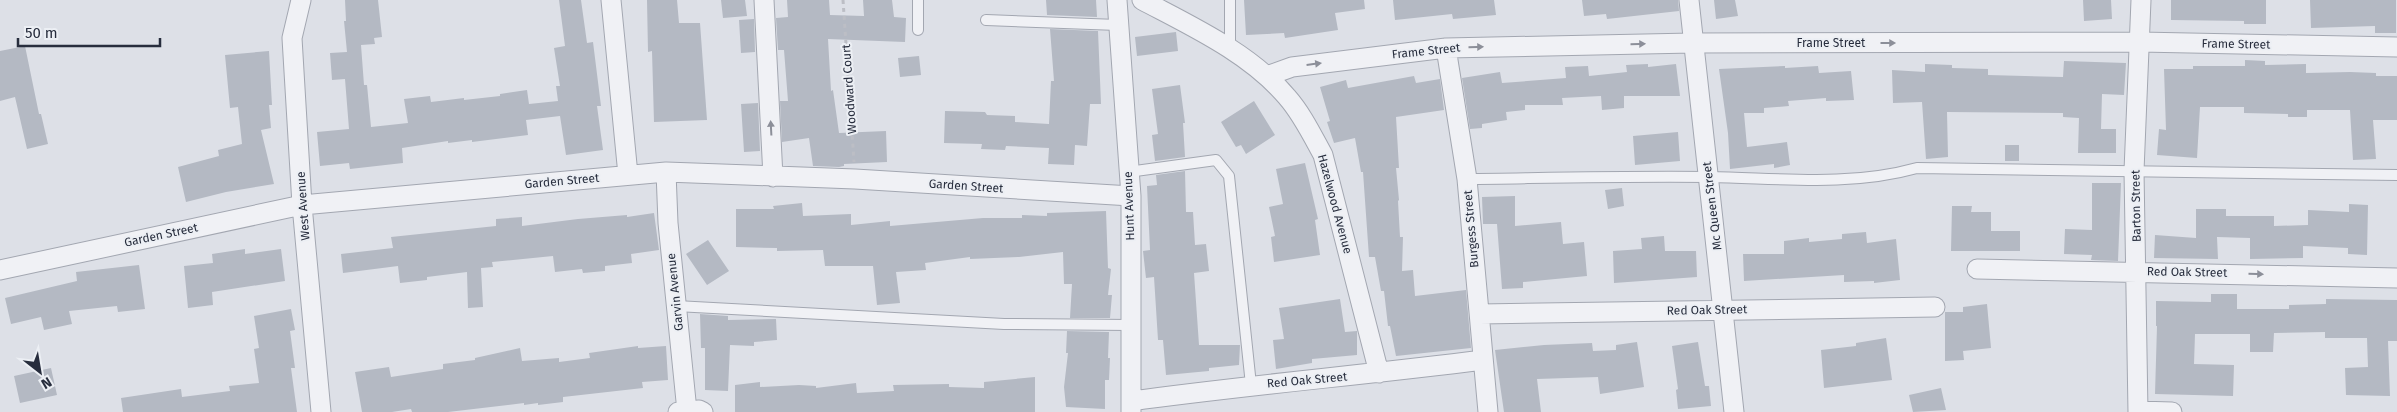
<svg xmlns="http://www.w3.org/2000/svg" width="2397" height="412" font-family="'Fira Sans',sans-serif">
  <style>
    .building { fill: #b4b9c3 }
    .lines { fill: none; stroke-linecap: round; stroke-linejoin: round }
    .lane-casing { stroke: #a3a7b1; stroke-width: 12 }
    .street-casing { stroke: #a3a7b1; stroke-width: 21 }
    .path { stroke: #bcbec5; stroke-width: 3; stroke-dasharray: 4 4; stroke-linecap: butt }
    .lane { stroke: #f0f1f5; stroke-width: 10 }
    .street { stroke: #f0f1f5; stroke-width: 19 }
    .oneway { fill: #8c8f99 }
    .labels { text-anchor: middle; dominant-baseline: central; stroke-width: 4; stroke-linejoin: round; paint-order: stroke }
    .street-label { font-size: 12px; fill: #272d3d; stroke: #eceff4 }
  </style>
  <rect width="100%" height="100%" fill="#dde0e7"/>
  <path class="building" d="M345,0H378L382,37L374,38L375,44L361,45L364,85H367L371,127L408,123L404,99L430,96L431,102L464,98V100L500,96V94L527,90L529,104L558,101L556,86H560L554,48L565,46L559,0H581L587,43L593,42L601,106H597L603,150L566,155L560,116L526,120L528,135L472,142V140L448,143V141L402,148L403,163L350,169L349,163L320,166L317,132L349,129L345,79L332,80L330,53L347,52L344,21H346Z
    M647,0H677L679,23H700L707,120L654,122L652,51L648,52Z
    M721,0H745L747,16L723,18Z
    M787,0H829L830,15L864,16L863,0H892L894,17L906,18L905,42L828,39L831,91L833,90L839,133L886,131L887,162L844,164V166L839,167L813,166L809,138L782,142L780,101H788L784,50H778L776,18L788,17Z
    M1046,0H1096L1097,17L1047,15Z
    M1244,0H1364L1365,9L1335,13L1338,30L1285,38L1284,33L1246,35Z
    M1393,0H1494L1496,15L1453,19L1452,14L1395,20Z
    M1582,0H1678L1679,11L1607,19L1606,14L1584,16Z
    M1714,0H1735L1738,16L1716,19Z
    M2083,0H2111L2112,19L2084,21Z
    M2171,0H2266V24H2244V21L2171,20Z
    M2310,0H2396V33H2375V26L2311,28Z
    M754,19L755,52L741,53L739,20Z
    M1050,29L1098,31L1101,104H1090L1087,146L1075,145L1074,165L1048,164L1049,148L1006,146L1005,150L981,149L982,144L944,143L945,111L985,112L987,115L1015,116V122L1049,124L1051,81H1054Z
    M1176,32L1178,51L1137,56L1135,37Z
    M25,46L39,114H41L48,144L27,149L15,97L0,101V51Z
    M269,51L272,105H269L271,128L261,130L274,184L226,192L186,202L178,167L219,156L218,150L242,144L238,107L230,108L225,55Z
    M919,56L921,75L900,77L898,58Z
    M2245,60L2265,61V65L2306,64V73L2350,72L2376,73V76H2397V120H2373L2376,159L2353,160L2350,110H2307V117H2288V114L2244,113V107H2200L2197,158L2157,155L2159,129L2166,130L2164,69H2193V66H2245Z
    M2064,61L2126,63L2124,95L2102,94L2101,129H2116V153H2078L2079,118L2063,117V113L1947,112L1948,157L1926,159L1922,102L1893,103L1892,70L1925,72V64L1952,65V68L1988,69V75L2063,77Z
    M1648,64V67L1676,64L1680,96H1624V108L1602,110L1601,96L1562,98L1563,105H1525V110L1506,112L1507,120L1482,124V128L1470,129L1462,78L1500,72L1502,83L1566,78L1565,67L1588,66L1589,76L1627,72L1626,65Z
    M1785,66V68L1818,66L1819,73L1851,71L1854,100L1826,101V98L1788,101L1789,106L1764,108V113H1744L1747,147L1787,142L1790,165L1774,168V164L1730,169L1728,133L1719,69Z
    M1414,76L1416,83L1440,79L1444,110L1396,117L1399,168H1396L1399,200L1398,201L1400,237H1403L1402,271L1413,270L1415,296L1466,290L1471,348L1396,356L1390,326H1388L1384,291H1381L1375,257H1369L1363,172H1361L1355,138L1334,143L1327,122L1330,121L1320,87L1346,80L1348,88Z
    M1180,85L1185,123H1183L1185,157L1155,161L1152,135L1158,134L1152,89Z
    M1254,101L1275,135L1246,154L1241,145L1236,147L1221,122Z
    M758,103L760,151L744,152L741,104Z
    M1678,132L1680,161L1635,165L1633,136Z
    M2005,145H2019V161H2005Z
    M1305,163L1318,219L1315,220L1320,255L1274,262L1271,237L1275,236L1269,207L1283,204L1276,169Z
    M1185,171L1186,212H1193L1195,245L1206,244L1209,271L1194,273L1199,345H1240L1239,365L1209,368V371L1166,375L1163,340H1158L1154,277L1146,278L1143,251L1150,250L1147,186L1157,185L1156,175Z
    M2092,183H2121L2118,261L2091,260L2092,255L2064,254L2065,229L2092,230Z
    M1622,188L1624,206L1608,209L1605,190Z
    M1515,196V226L1561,222L1563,244L1584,242L1587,276L1523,282V288L1502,289L1497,224H1483L1482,197Z
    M802,203L803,216L851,214V225L890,221V226L983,218H1022V215L1047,216V213L1106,211L1108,268L1111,269L1108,295H1112L1110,318H1070L1072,284H1064L1063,252L1019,257L970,259V257L925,263L926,270L896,272L900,303L877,305L873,266H825L823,250L777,251V248L736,247V209H774L773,206Z
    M2349,204L2368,205L2367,255L2348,254V248L2303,246V258L2250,259V238L2217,237L2218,259L2154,258L2155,235L2196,238V209H2226V216H2274V226L2308,225V210L2349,212Z
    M1952,206H1972L1971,212H1991V231H2020V251H1951Z
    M654,213L659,250L631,254L632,263L605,266V271L583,273L582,269L555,272L553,256L492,262L493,267L481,268L483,307L468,308L467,272L427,277V280L400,283L398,266L343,273L341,254L393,248L391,237L496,226V219L522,217V226L578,219L627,215V217Z
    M1866,232L1867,243L1896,239L1900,280L1874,283V281L1844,282V275L1744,281L1743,254H1784V241L1809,238V242L1842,239V234Z
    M1664,236L1665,251H1696L1697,277L1614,283L1613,251L1642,249L1641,238Z
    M708,240L729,271L707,285L686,254Z
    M245,249V254L281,249L285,281L212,292L213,305L188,308L184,266L213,263L212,254Z
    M139,265L145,309L118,312L117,306L69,311L72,324L44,330L41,317L11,324L5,298L77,281L76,272Z
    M2211,294H2237V309H2289V305L2326,304V299L2397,300V341H2388L2390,396L2346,395L2345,368L2368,367L2367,338H2325V332L2274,333L2273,352H2250V334H2195L2194,364L2234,365L2233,396L2155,394L2157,326H2156V301L2211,302Z
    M1340,299L1345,332L1357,331V355L1312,359V363L1276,369L1273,340L1284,339L1279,308Z
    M1987,304L1991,348L1963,351L1964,360L1945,361V312H1963V307Z
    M291,309L295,330L290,331L295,368H291L297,412H123L121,398L181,389L182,397L230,391L229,386L259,383L254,349L259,348L254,316Z
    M700,314L728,316V320L776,319L777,340L754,342V346L730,345L728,391L705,390V348H701Z
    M1067,331L1109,332L1108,358H1110L1109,380H1105V409L1066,407L1064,387L1068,353H1066Z
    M1886,338L1892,380L1824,388L1821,350L1856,346V343Z
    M1637,342L1644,387L1600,394L1598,377L1537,379L1541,412H1504L1495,350L1544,345L1592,343L1593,351L1616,350V345Z
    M1698,342L1705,386H1709L1711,406L1678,409L1676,390L1678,389L1672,346Z
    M638,346V348L666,346L668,380L642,382L643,388L563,397V402L538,405V403L524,405V403L448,412H412L411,409L392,412H362L355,372L389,367L391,377L443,369V364L475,360V358L520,348L522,361L559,358V362L590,358L589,353Z
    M51,368L57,395L20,403L14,376Z
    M1035,377V412H735V385L760,382V387L799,385L816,386V388L856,383L857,393L894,391L893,385L949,384V387L984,388V382Z
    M1941,388L1946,410L1913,412L1909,395Z"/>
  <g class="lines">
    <g class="lane-casing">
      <path id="lane" d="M918,0V30
        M986,20L1118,25
        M1230,50V0
        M1128,172L1216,160L1229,176L1251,385
        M1467,179C1548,178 1629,176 1710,177C1779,178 1849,187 1917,168L2397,175
        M676,306L1004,324L1131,325"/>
    </g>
    <g class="street-casing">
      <path id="street" d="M301,0L292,38L302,205L321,412
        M611,0L628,175
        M764,0L773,177
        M1117,0L1131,196V412
        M1142,0C1191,26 1250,53 1287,97C1302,114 1312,135 1323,155L1379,373
        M1689,0L1734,412
        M1446,48L1467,179L1488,412
        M1267,76L1292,67L1446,48L1692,43L2140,42L2397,47
        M666,172L668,223L687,411
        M1977,269L2397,278
        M0,270L302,205L666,172L855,179L1131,196
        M1480,314L1935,307
        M1131,401C1248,385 1365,375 1483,360
        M2138,411L2172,412
        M678,412L699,410L703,412
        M2138,412L2134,171L2141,0"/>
    </g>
    <path class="path" d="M843,0L854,162"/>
    <use href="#lane" class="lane"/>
    <use href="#street" class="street"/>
  </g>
  <defs><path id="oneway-solid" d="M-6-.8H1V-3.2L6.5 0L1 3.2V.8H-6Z" transform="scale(1.25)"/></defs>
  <g class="oneway">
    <use href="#oneway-solid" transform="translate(1888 43)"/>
    <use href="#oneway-solid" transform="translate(1638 44) rotate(-1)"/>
    <use href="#oneway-solid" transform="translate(1476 47) rotate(-1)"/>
    <use href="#oneway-solid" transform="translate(1314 64) rotate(-7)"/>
    <use href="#oneway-solid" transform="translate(771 128) rotate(-93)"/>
    <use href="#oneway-solid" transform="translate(2256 274) rotate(1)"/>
  </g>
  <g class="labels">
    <g class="street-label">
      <text x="1831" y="43">Frame Street</text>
      <text transform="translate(2236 44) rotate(1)">Frame Street</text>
      <text transform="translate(1426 51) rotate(-6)">Frame Street</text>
      <text transform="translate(849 89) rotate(-94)">Woodward Court</text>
      <text transform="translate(562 181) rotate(-5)">Garden Street</text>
      <text transform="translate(966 186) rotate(4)">Garden Street</text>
      <text transform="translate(1335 204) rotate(75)">Hazelwood Avenue</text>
      <text transform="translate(303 206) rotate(-94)">West Avenue</text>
      <text transform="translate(1129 206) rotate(-92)">Hunt Avenue</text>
      <text transform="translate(1712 206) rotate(-97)">Mc Queen Street</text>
      <text transform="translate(2136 206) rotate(-91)">Barton Street</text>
      <text transform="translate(1471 229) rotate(-95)">Burgess Street</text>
      <text transform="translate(161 235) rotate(-12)">Garden Street</text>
      <text transform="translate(2187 272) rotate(1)">Red Oak Street</text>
      <text transform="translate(675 292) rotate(-96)">Garvin Avenue</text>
      <text transform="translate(1707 310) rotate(-1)">Red Oak Street</text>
      <text transform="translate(1307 380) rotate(-5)">Red Oak Street</text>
    </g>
  </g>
  <g transform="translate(40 372) rotate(149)" stroke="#eceff4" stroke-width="4" paint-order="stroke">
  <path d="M0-4L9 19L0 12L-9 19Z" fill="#272d3d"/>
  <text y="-8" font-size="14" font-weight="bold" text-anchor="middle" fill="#272d3d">N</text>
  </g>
  <path d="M18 38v8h142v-8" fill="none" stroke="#272d3d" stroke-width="2.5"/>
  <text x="25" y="38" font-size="15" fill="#272d3d" stroke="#eceff4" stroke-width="4" paint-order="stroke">50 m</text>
</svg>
